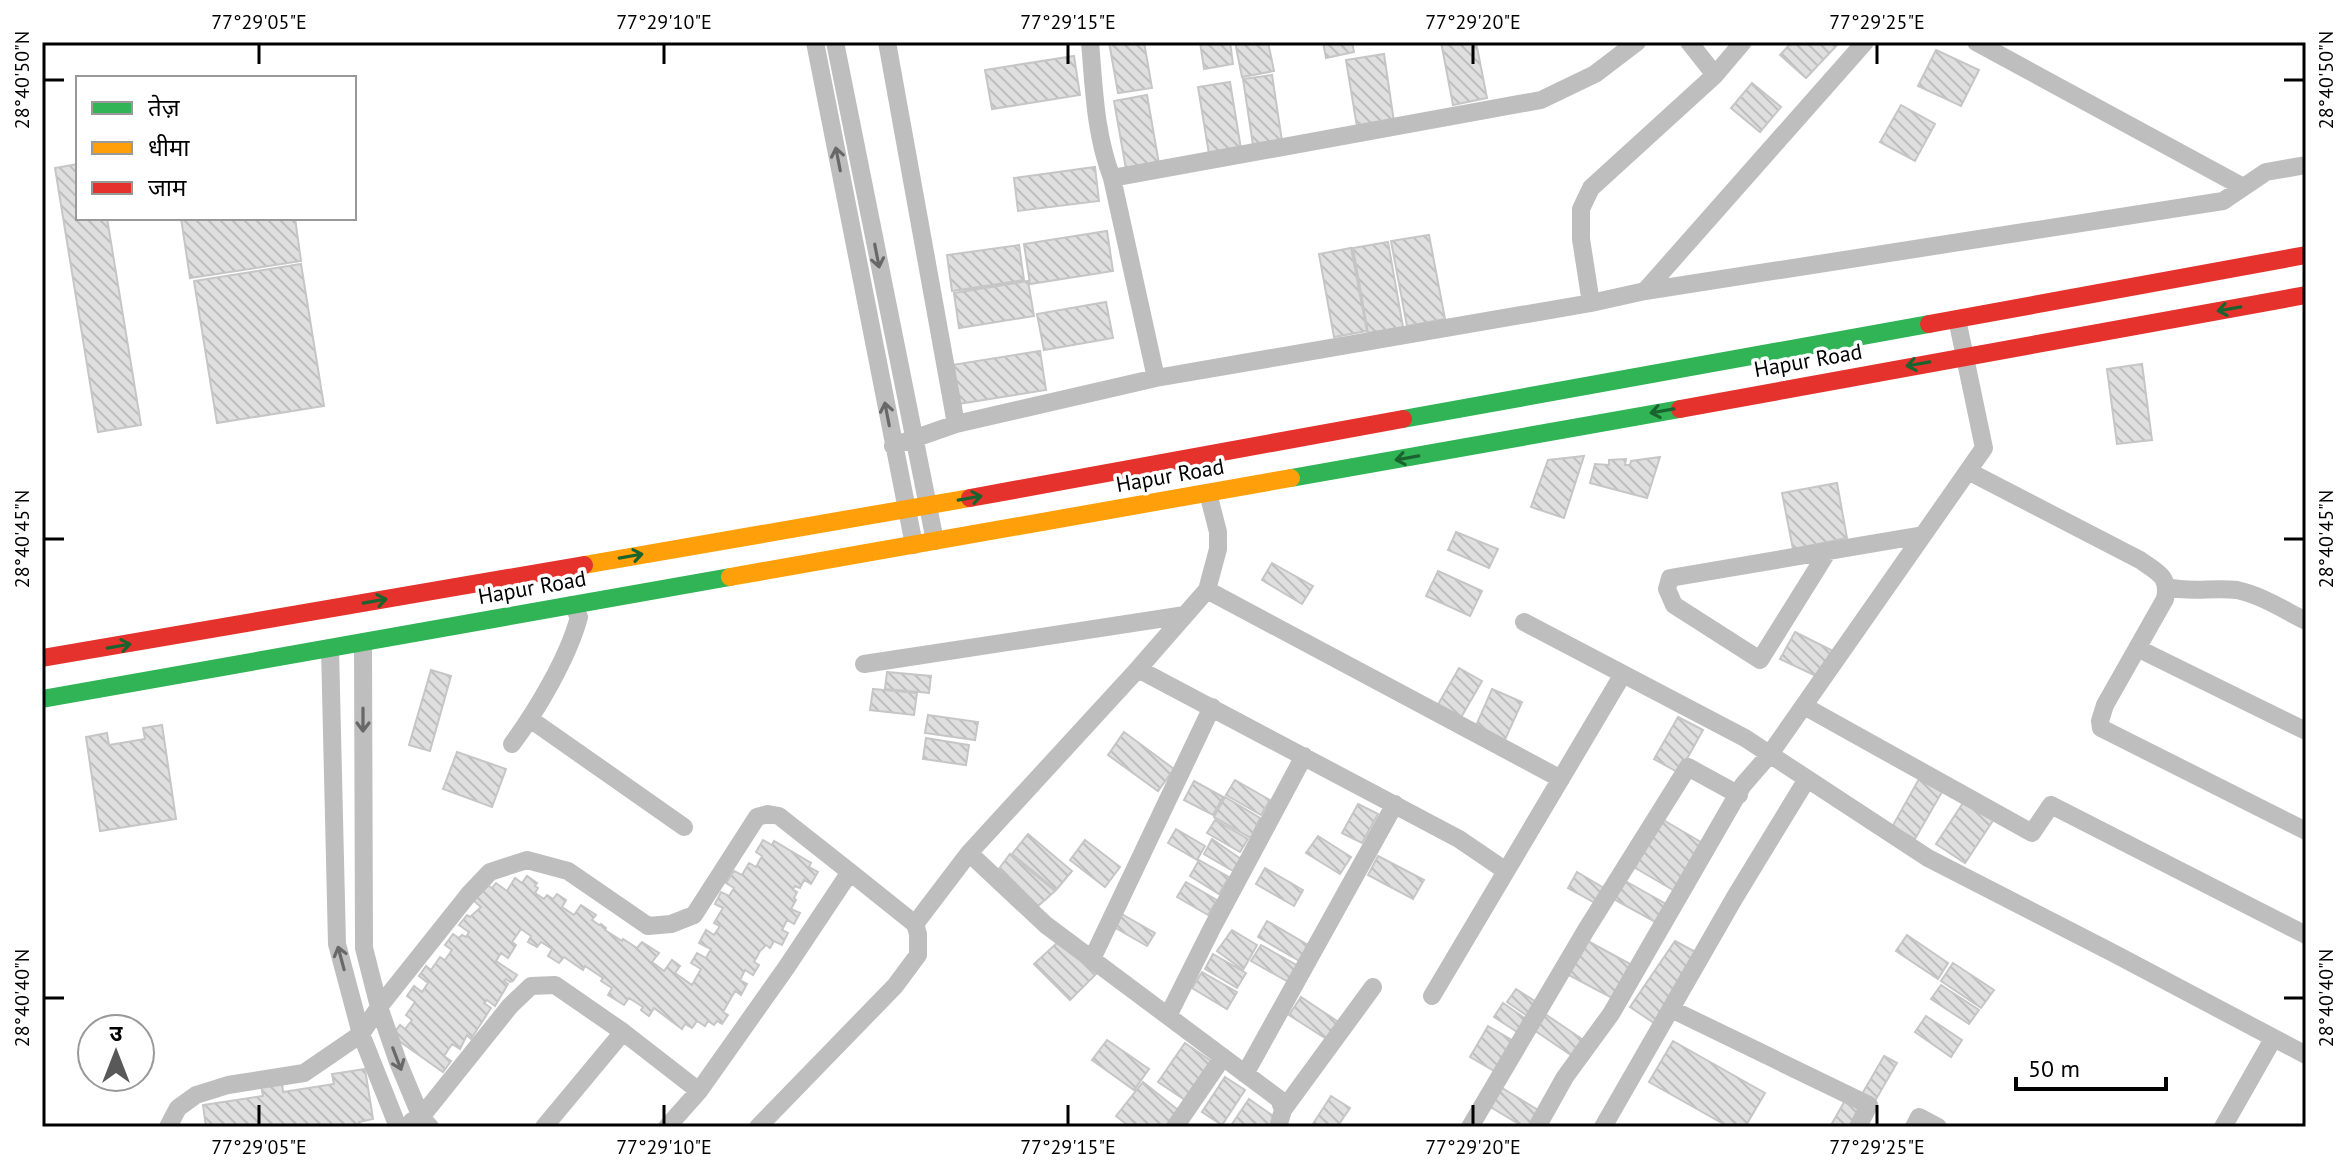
<svg xmlns="http://www.w3.org/2000/svg" width="2348" height="1169" font-family="'PT Sans','Noto Sans Devanagari',sans-serif">
  <style>
    .building { fill: url(#building-back-hatch); stroke: #c6c6c6; stroke-width: 2 }
    .lines { fill: none; stroke-linecap: round; stroke-linejoin: round }
    .street { stroke: #bebebe; stroke-width: 18 }
    .fast { stroke: #30b455; stroke-width: 18 }
    .slow { stroke: #ff9f0a; stroke-width: 18 }
    .jam { stroke: #e5322d; stroke-width: 18 }
    .oneway { stroke: #686868 }
    .oneway2 { stroke: #1a632f }
    .ticks { fill: none; stroke: #000; stroke-width: 3 }
    .labels { text-anchor: middle; dominant-baseline: central; stroke-width: 7; stroke-linejoin: round; paint-order: stroke }
    .street-label { font-size: 22px; fill: #000; stroke: #fff }
    .neatline { fill: none; stroke: #000; stroke-width: 3 }
    .ticks-label { font-size: 20px; text-anchor: middle; fill: #000 }
  </style>
  <defs>
    <pattern id="building-back-hatch" width="6" height="6" patternUnits="userSpaceOnUse" patternTransform="scale(2)"><rect width="6" height="6" fill="#dfdfdf"/><path d="M-1 5l2 2M0 0l6 6M5-1l2 2" fill="none" stroke="#bebebe"/></pattern>
  </defs>
  <rect width="100%" height="100%" fill="#fff"/>
  <path class="building" d="M1109,42H1144L1152,88L1118,93Z
    M1200,42H1230L1233,64L1204,69Z
    M1235,42H1268L1274,71L1242,77Z
    M1323,42H1352L1354,52L1326,58Z
    M1441,42H1476L1487,98L1453,105Z
    M1792,42H1840L1806,78L1780,55Z
    M1936,50L1979,70L1961,106L1918,86Z
    M1384,54L1394,122L1357,127L1346,60Z
    M1074,56L1080,95L992,109L985,70Z
    M1272,75L1282,141L1253,145L1243,79Z
    M1230,82L1241,149L1209,154L1198,87Z
    M1752,83L1781,107L1760,132L1731,108Z
    M1147,95L1159,164L1126,169L1114,101Z
    M1901,105L1935,124L1915,161L1880,142Z
    M78,164V218H107L141,425L98,432L55,168Z
    M1095,167L1099,201L1018,211L1014,178Z
    M181,218H295L301,261L190,278Z
    M1107,231L1113,271L1030,284L1024,244Z
    M1429,235L1445,319L1407,326L1391,241Z
    M1388,242L1403,327L1368,333L1353,248Z
    M1019,245L1024,280L952,291L947,255Z
    M1351,248L1367,331L1334,337L1319,254Z
    M301,264L324,406L217,423L194,281Z
    M1028,281L1034,316L959,328L954,293Z
    M1106,302L1113,338L1044,350L1037,314Z
    M1040,351L1046,390L958,404L952,365Z
    M2142,364L2152,440L2117,444L2107,369Z
    M1584,456L1564,518L1531,507L1548,460Z
    M1660,457L1647,498L1590,483L1595,464L1609,465V460L1626,459L1625,465H1630L1631,461Z
    M1837,483L1847,538L1793,549L1782,493Z
    M1456,532L1498,549L1489,568L1448,550Z
    M1272,563L1313,586L1302,604L1262,580Z
    M1438,571L1482,591L1470,616L1426,596Z
    M1795,632L1833,651L1816,676L1780,659Z
    M1459,668L1482,681L1459,721L1436,708Z
    M431,670L451,676L430,751L409,745Z
    M887,672L931,676L929,693L885,689Z
    M873,689L917,693L914,715L870,710Z
    M1492,689L1522,702L1504,742L1475,728Z
    M928,715L978,722L975,740L925,733Z
    M1678,717L1703,730L1679,773L1654,759Z
    M162,725L176,819L100,831L86,737L107,733L109,745L145,739L143,728Z
    M1124,732L1174,769L1158,791L1108,755Z
    M926,738L969,745L966,765L923,759Z
    M457,752L506,769L492,807L443,789Z
    M1919,779L1942,792L1915,839L1892,827Z
    M1235,780L1270,800L1261,815L1226,795Z
    M1194,781L1223,797L1213,815L1184,800Z
    M1225,797L1260,818L1251,838L1214,817Z
    M1967,797L1996,816L1965,863L1936,844Z
    M1358,804L1378,814L1362,843L1342,833Z
    M1660,818L1706,845L1678,893L1632,866Z
    M1215,820L1248,839L1240,852L1207,833Z
    M1176,829L1205,846L1197,860L1168,843Z
    M1028,834L1072,871L1056,890L1012,854Z
    M1318,836L1351,857L1340,874L1306,853Z
    M1212,839L1241,859L1233,871L1204,854Z
    M763,840L772,845L774,841L811,863L809,867L818,872L811,884L804,880L800,888L795,886L793,890L797,892L794,898L796,900L791,909L800,913L794,924L787,920L782,930L788,933L782,945L774,941L770,948L766,945L760,951L754,962L759,965L753,975L745,970L740,980L747,984L741,995L735,991L723,1012L728,1015L722,1024L717,1021L714,1025L708,1021L705,1026L697,1021L692,1028L685,1024L682,1029L654,1008L649,1016L641,1010L643,1007L629,998L624,1005L608,995L612,988L601,981L603,978L585,966L583,970L564,957L559,963L548,956L552,949L541,942L537,947L528,942L531,936L521,929L512,942L516,945L508,958L501,953L496,961L517,975L513,981L510,982L506,979L504,981L508,984L495,1006L487,1000L484,1003L491,1008L471,1039L467,1035L460,1049L452,1044L444,1056L451,1061L443,1072L392,1036L400,1025L405,1029L412,1020L406,1015L415,1002L407,996L414,986L422,992L428,983L419,976L426,966L431,970L440,957L445,960L452,950L445,945L453,934L459,938L462,935L466,937L469,932L459,925L467,915L470,917L481,907L474,901L486,884L492,888L496,883L507,891L515,878L522,883L527,876L537,883L535,886L538,888L535,893L544,899L547,895L553,899L557,894L566,900L562,907L574,915L581,905L596,915L592,920L599,925L601,924L606,928L605,930L622,941L623,939L637,948L642,942L659,953L652,962L664,971L672,960L680,966L675,973L692,985L701,969L691,963L697,953L706,958L711,949L699,943L706,930L714,935L720,926L714,923L723,908L715,904L721,892L729,896L734,888L726,883L734,871L742,875L749,863L756,867L762,856L756,852Z
    M1085,840L1120,867L1105,887L1070,860Z
    M1010,854L1055,891L1037,907L995,874Z
    M1378,856L1424,880L1413,899L1368,875Z
    M1199,860L1229,877L1219,894L1190,876Z
    M1265,868L1303,890L1294,906L1256,884Z
    M1577,872L1604,888L1595,903L1568,888Z
    M1620,878L1668,905L1657,923L1610,897Z
    M1186,882L1217,900L1208,915L1177,897Z
    M1120,913L1155,933L1147,946L1112,926Z
    M1267,921L1310,946L1301,962L1258,937Z
    M1232,930L1257,945L1243,970L1217,951Z
    M1907,935L1948,963L1938,979L1896,951Z
    M1584,939L1630,964L1612,998L1565,973Z
    M1059,941L1098,972L1070,1000L1034,964Z
    M1675,941L1699,954L1657,1025L1630,1007Z
    M1261,945L1302,968L1292,984L1251,961Z
    M1213,954L1246,973L1237,988L1205,969Z
    M1953,963L1994,990L1981,1008L1941,981Z
    M1202,972L1237,992L1227,1009L1192,988Z
    M1941,985L1979,1010L1969,1024L1931,999Z
    M1516,989L1538,1003L1529,1017L1507,1002Z
    M1301,997L1343,1025L1331,1042L1289,1015Z
    M1503,1003L1526,1019L1517,1032L1494,1017Z
    M1545,1014L1582,1039L1571,1055L1534,1030Z
    M1926,1016L1962,1040L1951,1057L1915,1032Z
    M1488,1026L1512,1040L1494,1071L1470,1057Z
    M1107,1040L1149,1069L1134,1090L1092,1060Z
    M1673,1041L1765,1093L1745,1127H1729L1649,1082Z
    M1185,1043L1214,1063L1188,1102L1158,1082Z
    M1884,1056L1897,1063L1875,1101L1862,1094Z
    M365,1069L373,1119L359,1122L360,1127H206L203,1105L263,1096L261,1085L282,1082L283,1092L334,1084L332,1074Z
    M1225,1077L1245,1090L1222,1125L1202,1112Z
    M1143,1082L1178,1110L1165,1127H1130L1116,1116Z
    M1499,1086L1543,1113L1534,1127H1524L1487,1105Z
    M1331,1096L1350,1108L1337,1127H1311Z
    M1847,1097L1864,1107L1852,1127H1830Z
    M1249,1099L1276,1118L1270,1127H1230Z"/>
  <g class="lines">
    <path class="street" d="M815,42L914,545
      M835,42L935,541
      M887,42L956,424
      M1090,42C1094,88 1095,134 1112,178L1156,378
      M1976,42L2243,187
      M1715,75L1743,42
      M1112,178L1541,100L1595,74L1637,42
      M1645,291L1865,42
      M1591,303L1645,291L2223,201L2266,172L2306,165
      M893,446L956,424L1156,378L1591,303L1581,239V209L1591,188L1715,75L1689,42
      M1968,471L2140,560C2157,572 2170,576 2165,599L2105,705L2100,721L2101,728L2306,831
      M1828,551L1760,660L1674,605L1667,589L1670,578L1923,535
      M2167,587C2191,593 2213,587 2237,590C2261,595 2284,610 2306,621
      M1207,590L1561,779
      M1524,622L1745,738L1928,858L2115,954L2306,1055
      M363,642L364,948L379,1007L398,1062L421,1117L430,1127
      M330,648L337,944L361,1034L398,1127
      M2137,648L2306,731
      M864,664L1185,615
      M1138,669L1459,839L1506,871
      M1804,706L2032,833L2051,805L2306,935
      M530,719L684,827
      M512,744C537,710 568,658 579,617L572,605
      M969,853L1046,925L1279,1099L1283,1110L1278,1127
      M915,924L969,853L1138,669L1207,590L1218,549V532L1208,493
      M1092,959L1212,707
      M1432,996L1623,674
      M1671,1009L1869,1105L1858,1127
      M1168,1016L1212,928L1304,756
      M1245,1074L1395,804
      M1283,1110L1373,987
      M412,1121L421,1117L510,1006L531,986L555,985L623,1032L699,1091
      M168,1127L178,1108L196,1095L228,1085L304,1073L361,1034L379,1007L469,894L490,872L527,860L568,871L648,926L671,924L694,915L757,817L768,814L779,816L850,872L786,968L699,1091L667,1127
      M544,1127L623,1032
      M758,1127L895,986L918,955V934L915,924L850,872
      M1175,1127L1223,1057
      M1470,1127L1586,930L1688,767L1739,795
      M1537,1127L1565,1077L1611,1014L1743,785L1770,754L1984,448L1957,319
      M1603,1127L1735,897L1807,779
      M1914,1127L1919,1117L1938,1127
      M2223,1127L2273,1039"/>
    <path class="fast" d="M1403,419L1929,324
      M1291,478L1680,409
      M42,699L730,577"/>
    <path class="slow" d="M584,565L970,498
      M730,577L1291,478"/>
    <path class="jam" d="M1929,324L2306,255
      M1680,409L2306,295
      M970,498L1403,419
      M42,658L584,565"/>
  </g>
  <defs><path id="oneway-shaft" d="M-6 0H5M1.5-3L5.5 0L1.5 3" fill="none" stroke-width="1.6" stroke-linecap="round" stroke-linejoin="round" transform="scale(2)"/></defs>
  <g class="oneway">
    <use href="#oneway-shaft" transform="translate(838 159) rotate(-101)"/>
    <use href="#oneway-shaft" transform="translate(877 256) rotate(79)"/>
    <use href="#oneway-shaft" transform="translate(887 414) rotate(-101)"/>
    <use href="#oneway-shaft" transform="translate(363 720) rotate(90)"/>
    <use href="#oneway-shaft" transform="translate(341 958) rotate(-105)"/>
    <use href="#oneway-shaft" transform="translate(397 1059) rotate(69)"/>
  </g>
  <g class="oneway2">
    <use href="#oneway-shaft" transform="translate(2229 309) rotate(170)"/>
    <use href="#oneway-shaft" transform="translate(1918 364) rotate(170)"/>
    <use href="#oneway-shaft" transform="translate(1662 411) rotate(170)"/>
    <use href="#oneway-shaft" transform="translate(1407 458) rotate(170)"/>
    <use href="#oneway-shaft" transform="translate(970 498) rotate(-10)"/>
    <use href="#oneway-shaft" transform="translate(631 556) rotate(-10)"/>
    <use href="#oneway-shaft" transform="translate(375 601) rotate(-10)"/>
    <use href="#oneway-shaft" transform="translate(119 646) rotate(-10)"/>
  </g>
  <path class="ticks" d="M259,44V64M664,44V64M1068,44V64M1473,44V64M1877,44V64M44,80H64M2284,80H2304M44,539H64M2284,539H2304M44,998H64M2284,998H2304M259,1105V1125M664,1105V1125M1068,1105V1125M1473,1105V1125M1877,1105V1125"/>
  <g class="labels">
    <g class="street-label">
      <text transform="translate(1808 360) rotate(-10)">Hapur Road</text>
      <text transform="translate(1170 475) rotate(-10)">Hapur Road</text>
      <text transform="translate(532 587) rotate(-10)">Hapur Road</text>
    </g>
  </g>
  <rect width="2348" height="1169" fill="none" stroke="#ffffff" stroke-width="88"/>
  <rect x="76" y="76" width="280" height="144" fill="#ffffff" stroke="#999999" stroke-width="2"/>
  <rect x="92" y="102" width="40" height="12" fill="#30b455" stroke="#999999" stroke-width="2"/>
  <text x="148" y="116" font-size="24" fill="#000000">तेज़</text>
  <rect x="92" y="142" width="40" height="12" fill="#ff9f0a" stroke="#999999" stroke-width="2"/>
  <text x="148" y="156" font-size="24" fill="#000000">धीमा</text>
  <rect x="92" y="182" width="40" height="12" fill="#e5322d" stroke="#999999" stroke-width="2"/>
  <text x="148" y="196" font-size="24" fill="#000000">जाम</text>
  <g transform="translate(116 1053)"><circle r="38" fill="#ffffff" stroke="#999999" stroke-width="2"/>
  <path d="M0-6L14 30L0 20L-14 30Z" fill="#595959"/>
  <text y="-12" font-size="22" font-weight="bold" text-anchor="middle" fill="#000000">उ</text>
  </g>
  <path d="M2016 1077v12h150v-12" fill="none" stroke="#000000" stroke-width="4"/>
  <text x="2028" y="1077" font-size="24" fill="#000000" stroke="#ffffff" stroke-width="6" paint-order="stroke">50 m</text>
  <rect x="44" y="44" width="2260" height="1081" class="neatline"/>
  <g class="ticks-label">
    <text x="259" y="29">77°29'05"E</text>
    <text x="664" y="29">77°29'10"E</text>
    <text x="1068" y="29">77°29'15"E</text>
    <text x="1473" y="29">77°29'20"E</text>
    <text x="1877" y="29">77°29'25"E</text>
    <text transform="translate(22 80) rotate(-90)" y="7">28°40'50"N</text>
    <text transform="translate(2326 80) rotate(-90)" y="7">28°40'50"N</text>
    <text transform="translate(22 539) rotate(-90)" y="7">28°40'45"N</text>
    <text transform="translate(2326 539) rotate(-90)" y="7">28°40'45"N</text>
    <text transform="translate(22 998) rotate(-90)" y="7">28°40'40"N</text>
    <text transform="translate(2326 998) rotate(-90)" y="7">28°40'40"N</text>
    <text x="259" y="1154">77°29'05"E</text>
    <text x="664" y="1154">77°29'10"E</text>
    <text x="1068" y="1154">77°29'15"E</text>
    <text x="1473" y="1154">77°29'20"E</text>
    <text x="1877" y="1154">77°29'25"E</text>
  </g>
</svg>
